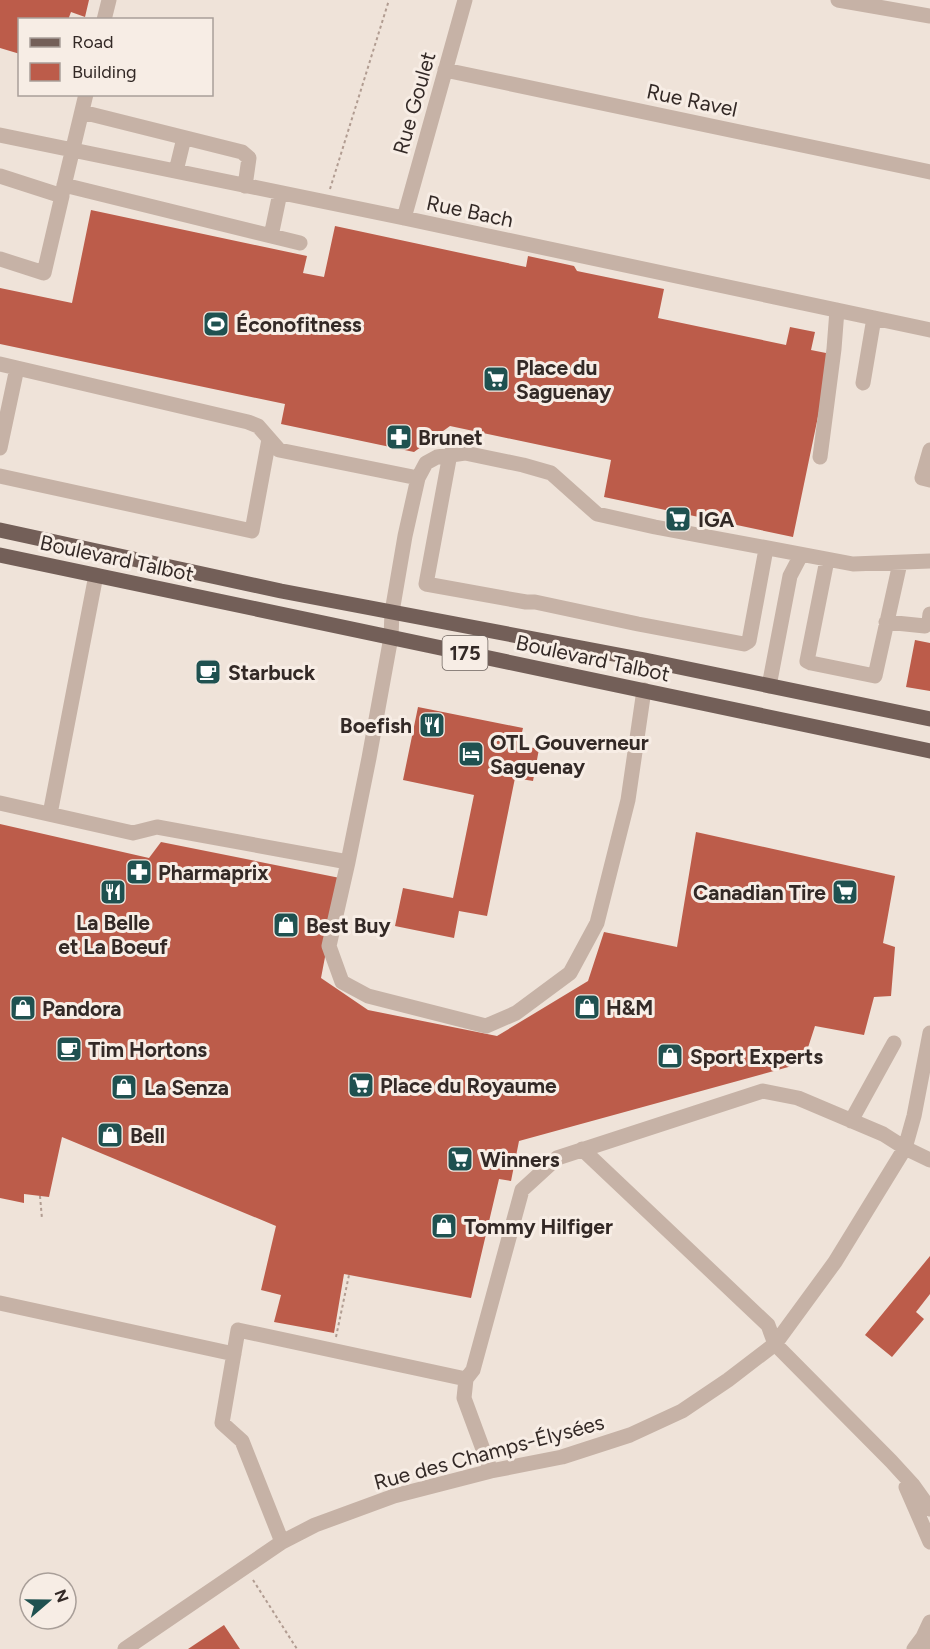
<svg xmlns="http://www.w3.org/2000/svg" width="930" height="1649" font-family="Figtree,sans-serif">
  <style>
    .building { fill: #bc5c4a }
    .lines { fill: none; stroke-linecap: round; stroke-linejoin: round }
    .path { stroke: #b19c91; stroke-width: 2; stroke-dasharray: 3 3; stroke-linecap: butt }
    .minor { stroke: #c6b2a6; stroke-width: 15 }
    .major { stroke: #735f58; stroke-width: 15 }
    .labels { text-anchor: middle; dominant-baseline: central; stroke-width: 6; stroke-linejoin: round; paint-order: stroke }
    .shield { fill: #f7ede5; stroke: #6e645f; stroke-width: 1.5 }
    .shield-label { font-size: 20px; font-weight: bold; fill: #332926 }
    .street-label { font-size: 21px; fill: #332926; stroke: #f7ede5 }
    .poi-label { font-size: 21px; font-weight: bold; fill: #332926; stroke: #f7ede5; text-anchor: start }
  </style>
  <rect width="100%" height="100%" fill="#efe3d9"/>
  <path class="building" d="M0,0H89L85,17L71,12L68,20H20V54L0,48Z
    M91,210L307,256L303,273L324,277L335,226L526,267L528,256L574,266L577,271L664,289L658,318L786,345L790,327L815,332L811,350L831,354L793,537L604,497L611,460L450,426L414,452L281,424L285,404L0,344V288L72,303Z
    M915,640L930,643V691L906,687Z
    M418,707L523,728L519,745L539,749L533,781L515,778L487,916L459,911L454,938L395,926L403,888L453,898L474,795L403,780Z
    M0,824L149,858L161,842L340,878L321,978L368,1010L497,1036L588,981L604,932L677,947L696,832L895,876L883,943L895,947L891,996L874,997L864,1035L815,1026L803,1063L519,1141L511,1181L499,1179L471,1298L344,1274L334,1333L274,1322L281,1295L261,1290L276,1226L62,1137L49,1197L24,1194V1203L0,1198Z
    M930,1256V1294L916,1312L924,1319L892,1357L865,1335Z
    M224,1625L240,1649H188Z"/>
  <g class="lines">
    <path class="path" d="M330,189L389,0
      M40,1196L42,1219
      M336,1337L349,1275
      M253,1580L297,1649"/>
    <path class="minor" d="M838,0L930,16
      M104,20L109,0
      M445,70L930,172
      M82,112L242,152L249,158L245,186
      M0,135L404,218L930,330
      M176,171L184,138
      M0,176L62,196L44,273L0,259
      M64,185L300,243
      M62,194L86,94
      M404,218L465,0
      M271,236L280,193
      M0,364L17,368
      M863,383L874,318
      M0,448L17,368L248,422L258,426L279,450L418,478
      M930,450L922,478L930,480
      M450,454L426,584L526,602H535L638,624L744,644L749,641L766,549
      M820,457L834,349L837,310
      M0,476L252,531L269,439
      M827,560L807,661L811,663L875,676L900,563
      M886,622L925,626L929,622L930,614
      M769,686L790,576L801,555
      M644,690L628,800L597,923L570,973L516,1013L486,1026L368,996L342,982L329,946L348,862L369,758L391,637L392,612L405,536L418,478L426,463L437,457L465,453L523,465L551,473L597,514L655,527L853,564L930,561
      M0,803L133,833L157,827L348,862
      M50,814L96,575
      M851,1121L894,1043
      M582,1149L768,1325L775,1344L891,1461L913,1485L930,1509
      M0,1303L234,1354
      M466,1379L473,1370L522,1190L557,1158L763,1091L798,1098L883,1134L905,1148L930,1160
      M906,1487L930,1542
      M282,1542L242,1441L222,1423L238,1330L466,1379L464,1398L491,1471
      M125,1649L282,1542L315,1525L394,1496L491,1471L562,1457L630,1435L682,1411L728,1380L775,1344L835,1262L905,1148L914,1116L930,1033
      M914,1649L923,1637L930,1622
      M928,1649L930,1648"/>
    <path class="major" d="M0,530L281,591L645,660L930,719
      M0,555L930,751"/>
  </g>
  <defs>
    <g id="stadium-square" transform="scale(1.35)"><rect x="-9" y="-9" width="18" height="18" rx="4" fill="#1f5150" stroke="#f7ede5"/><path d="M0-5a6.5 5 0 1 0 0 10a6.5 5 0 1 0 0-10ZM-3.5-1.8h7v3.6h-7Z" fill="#fff"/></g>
    <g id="supermarket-square" transform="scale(1.35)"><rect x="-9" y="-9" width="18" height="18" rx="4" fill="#1f5150" stroke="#f7ede5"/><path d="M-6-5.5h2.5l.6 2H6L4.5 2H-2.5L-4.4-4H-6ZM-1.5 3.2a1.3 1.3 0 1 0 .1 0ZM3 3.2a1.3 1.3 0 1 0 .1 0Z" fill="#fff"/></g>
    <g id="pharmacy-square" transform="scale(1.35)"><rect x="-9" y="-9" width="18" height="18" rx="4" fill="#1f5150" stroke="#f7ede5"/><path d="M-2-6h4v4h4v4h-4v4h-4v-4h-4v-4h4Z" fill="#fff"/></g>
    <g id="cafe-square" transform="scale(1.35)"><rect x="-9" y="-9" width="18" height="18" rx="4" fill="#1f5150" stroke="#f7ede5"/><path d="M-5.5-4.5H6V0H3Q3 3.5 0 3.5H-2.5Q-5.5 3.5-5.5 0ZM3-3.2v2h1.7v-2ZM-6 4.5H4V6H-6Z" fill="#fff"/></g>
    <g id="restaurant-square" transform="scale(1.35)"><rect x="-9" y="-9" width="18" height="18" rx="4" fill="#1f5150" stroke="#f7ede5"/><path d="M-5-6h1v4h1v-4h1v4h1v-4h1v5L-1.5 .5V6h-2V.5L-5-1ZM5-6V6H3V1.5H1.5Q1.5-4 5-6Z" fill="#fff"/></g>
    <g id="hotel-square" transform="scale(1.35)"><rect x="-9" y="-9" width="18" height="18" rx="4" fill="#1f5150" stroke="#f7ede5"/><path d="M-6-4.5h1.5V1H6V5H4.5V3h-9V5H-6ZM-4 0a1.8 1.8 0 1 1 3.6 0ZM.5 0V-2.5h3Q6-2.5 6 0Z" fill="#fff"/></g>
    <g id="shop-square" transform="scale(1.35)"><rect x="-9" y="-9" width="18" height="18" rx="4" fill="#1f5150" stroke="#f7ede5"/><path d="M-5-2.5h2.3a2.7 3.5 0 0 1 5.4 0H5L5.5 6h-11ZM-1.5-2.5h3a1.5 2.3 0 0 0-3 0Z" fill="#fff"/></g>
  </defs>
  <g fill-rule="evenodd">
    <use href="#stadium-square" x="216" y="324"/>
    <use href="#supermarket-square" x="496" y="379"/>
    <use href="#pharmacy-square" x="399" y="437"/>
    <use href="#supermarket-square" x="678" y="519"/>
    <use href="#cafe-square" x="208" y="672"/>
    <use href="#restaurant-square" x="432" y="725"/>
    <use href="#hotel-square" x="471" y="754"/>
    <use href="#pharmacy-square" x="139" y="872"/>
    <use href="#restaurant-square" x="113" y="892"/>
    <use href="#supermarket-square" x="845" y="892"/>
    <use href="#shop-square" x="286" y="925"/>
    <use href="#shop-square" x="587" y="1007"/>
    <use href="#shop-square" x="23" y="1008"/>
    <use href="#cafe-square" x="69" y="1049"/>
    <use href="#shop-square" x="670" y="1056"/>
    <use href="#supermarket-square" x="361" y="1085"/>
    <use href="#shop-square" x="124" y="1087"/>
    <use href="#shop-square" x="110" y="1135"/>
    <use href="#supermarket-square" x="460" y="1159"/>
    <use href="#shop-square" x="444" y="1226"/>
  </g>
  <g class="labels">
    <rect class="shield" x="442.5" y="636" width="45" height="34" rx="4.5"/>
    <g class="shield-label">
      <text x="465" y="653">175</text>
    </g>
    <g class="street-label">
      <text transform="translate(692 100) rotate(12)">Rue Ravel</text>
      <text transform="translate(414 103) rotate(-74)">Rue Goulet</text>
      <text transform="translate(470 211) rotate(12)">Rue Bach</text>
      <text transform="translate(117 558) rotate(12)">Boulevard Talbot</text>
      <text transform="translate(593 658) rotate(12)">Boulevard Talbot</text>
      <text transform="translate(489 1452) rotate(-15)">Rue des Champs-Élysées</text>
    </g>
    <g class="poi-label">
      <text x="236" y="324">Éconofitness</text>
      <text x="516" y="367">Place du<tspan x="516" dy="24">Saguenay</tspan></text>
      <text x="418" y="437">Brunet</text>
      <text x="698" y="519">IGA</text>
      <text x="228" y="672">Starbuck</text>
      <text x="412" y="725" text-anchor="end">Boefish</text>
      <text x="490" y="742">OTL Gouverneur<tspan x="490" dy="24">Saguenay</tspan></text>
      <text x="158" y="872">Pharmaprix</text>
      <text x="826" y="892" text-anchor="end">Canadian Tire</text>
      <text x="113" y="922" text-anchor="middle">La Belle<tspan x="113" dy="24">et La Boeuf</tspan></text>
      <text x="306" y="925">Best Buy</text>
      <text x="606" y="1007">H&amp;M</text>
      <text x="42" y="1008">Pandora</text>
      <text x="88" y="1049">Tim Hortons</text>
      <text x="690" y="1056">Sport Experts</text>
      <text x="380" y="1085">Place du Royaume</text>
      <text x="144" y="1087">La Senza</text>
      <text x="130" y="1135">Bell</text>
      <text x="480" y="1159">Winners</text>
      <text x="464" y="1226">Tommy Hilfiger</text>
    </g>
  </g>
  <rect x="18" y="18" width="195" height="78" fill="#f7ede5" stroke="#a99f99" stroke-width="1.5"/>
  <rect x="30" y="38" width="30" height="9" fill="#735f58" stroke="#a99f99" stroke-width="1.5"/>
  <text x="72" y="48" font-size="18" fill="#332926">Road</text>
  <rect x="30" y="63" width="30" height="18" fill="#bc5c4a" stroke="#a99f99" stroke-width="1.5"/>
  <text x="72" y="78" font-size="18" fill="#332926">Building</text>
  <g transform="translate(48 1601) rotate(70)"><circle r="28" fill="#f7ede5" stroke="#a99f99" stroke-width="1.5"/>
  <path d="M0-4.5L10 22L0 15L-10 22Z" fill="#1f5150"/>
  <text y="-9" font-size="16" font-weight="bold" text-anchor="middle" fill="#332926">N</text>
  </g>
</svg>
